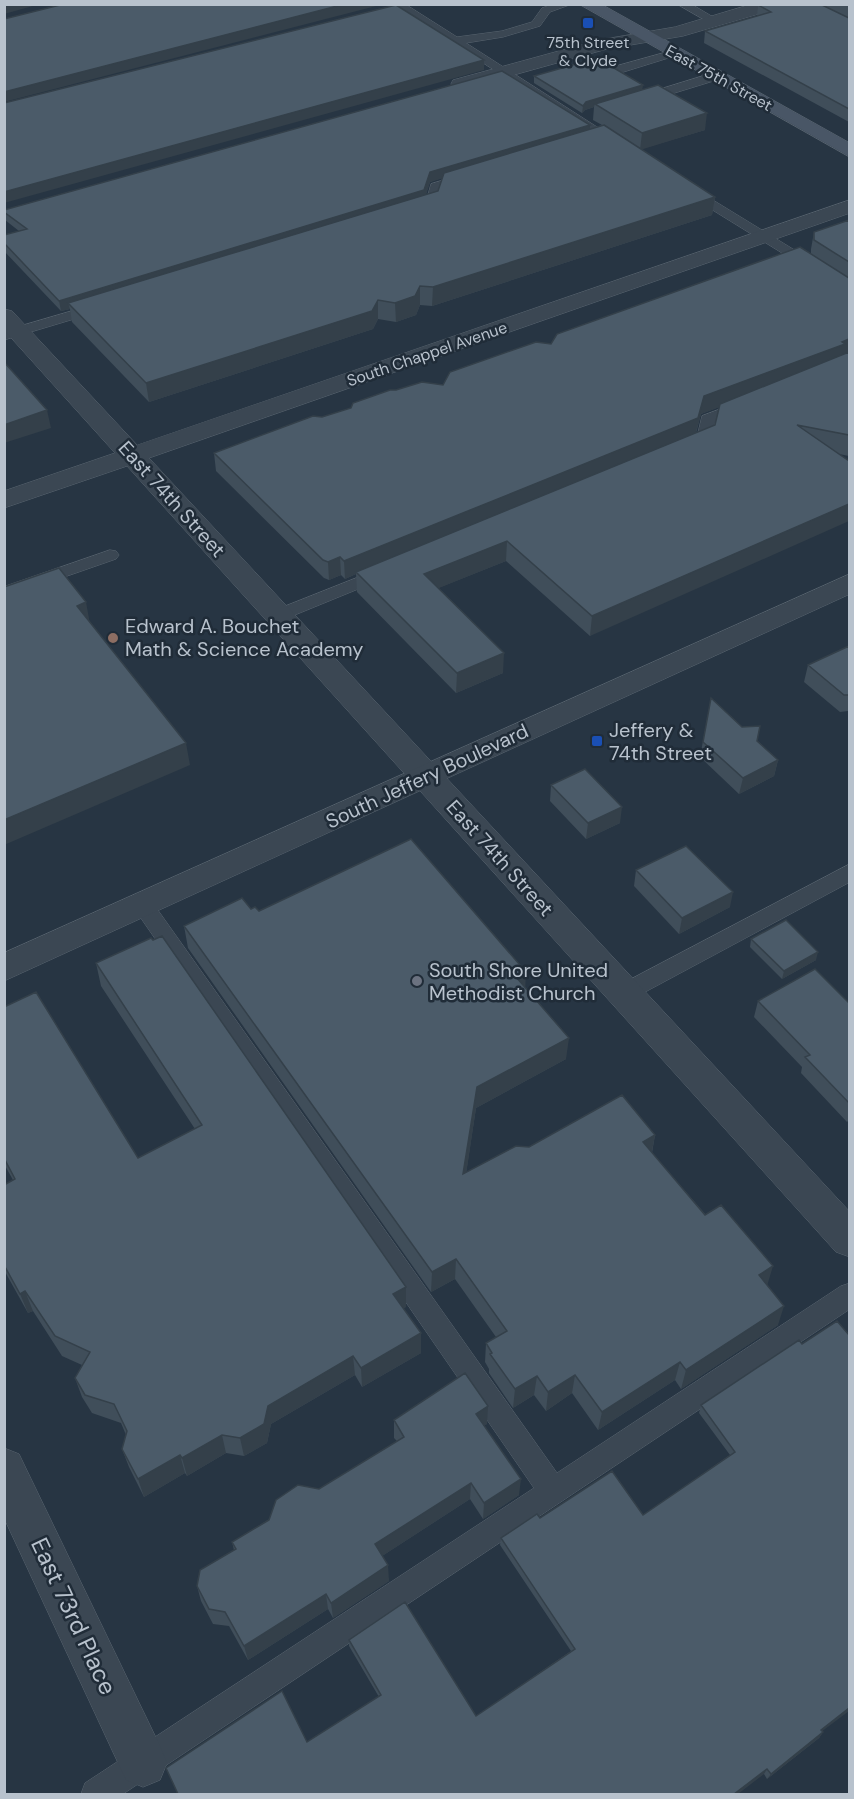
<svg xmlns="http://www.w3.org/2000/svg" width="854" height="1799" font-family="'DM Sans',sans-serif">
  <style>
    .lines { fill: none; stroke-linecap: round; stroke-linejoin: round }
    .service-casing { stroke: #596570; stroke-width: 1 }
    .minor-casing { stroke: #596570; stroke-width: 1 }
    .tertiary-casing { stroke: #596570; stroke-width: 1 }
    .secondary-casing { stroke: #596570; stroke-width: 1 }
    .service { fill: #3b4753; fill-rule: evenodd }
    .minor { fill: #3b4753; fill-rule: evenodd }
    .tertiary { fill: #3b4753; fill-rule: evenodd }
    .secondary { fill: #495666; fill-rule: evenodd }
    .wall { fill: #404e5a; fill-rule: evenodd }
    .shaded-wall { fill: #34404a }
    .building { fill: #4b5b69; stroke: #34404a; stroke-width: 1.5 }
    .transit-dot { fill: #1a4fb4; stroke: #202c38; stroke-width: 2 }
    .education-dot { fill: #8d6e63; stroke: #202c38; stroke-width: 2 }
    .worship-dot { fill: #6b7280; stroke: #202c38; stroke-width: 2 }
    .labels { text-anchor: middle; dominant-baseline: central; stroke-width: 5; stroke-linejoin: round; paint-order: stroke }
    .far-poi-label { font-size: 16px; fill: #b8c2cd; stroke: #202c38 }
    .far-street-label { font-size: 16px; fill: #b8c2cd; stroke: #202c38 }
    .street-label { font-size: 20px; fill: #b8c2cd; stroke: #202c38 }
    .poi-label { font-size: 20px; fill: #b8c2cd; stroke: #202c38; text-anchor: start }
    .near-street-label { font-size: 24px; fill: #b8c2cd; stroke: #202c38 }
  </style>
  <rect width="100%" height="100%" fill="#273543"/>
  <g class="lines">
    <g class="service-casing">
      <path id="service" d="M392,4H405L457,37L502,31L532,22L542,8L553,4H572L550,12L540,26L503,37L466,43L622,143L616,147L612,146Z
        M677,4H691L720,21L718,23H710Z
        M674,50L678,51V55L617,74L611,70L613,67Z
        M716,72L722,76L720,79L642,103L636,99L638,96Z
        M467,173L473,177L472,180L442,189L437,207L418,213L411,209L426,202L431,184Z
        M690,186L850,284V295L685,193L683,190L685,187Z
        M99,303L104,304L106,307L104,310L4,340V331Z
        M742,401L750,406L747,409L715,422L711,443L690,451L684,449L682,446L684,443L697,437L702,416Z
        M110,550L116,551L119,555L116,559L4,598V587Z
        M384,567L390,568L393,572L390,576L285,619H273L270,615L273,611Z
        M850,864V882L632,999L624,1002L616,999L613,993L616,987Z
        M143,897L150,899L557,1473L841,1286L850,1283V1309L123,1794H81L85,1783L534,1488L136,911L132,905L136,899Z"/>
    </g>
    <g class="minor-casing">
      <path id="minor" d="M752,4H781L779,8L683,36L607,49L460,90L453,88L451,84L453,80L599,40L675,27Z
        M850,200V213L149,458L850,1212V1257L836,1252L127,466L4,508V491L115,453L4,330V309L12,311L137,445Z
        M4,1448L19,1454L160,1746L167,1763L160,1780L143,1787L126,1780L4,1518Z"/>
    </g>
    <g class="tertiary-casing">
      <path id="tertiary" d="M850,574V594L4,981V953Z"/>
    </g>
    <g class="secondary-casing">
      <path id="secondary" d="M579,4H601L850,143V157Z"/>
    </g>
    <use href="#service" class="service"/>
    <use href="#minor" class="minor"/>
    <use href="#tertiary" class="tertiary"/>
    <use href="#secondary" class="secondary"/>
  </g>
  <path class="wall" d="M761,4H849V122L704,43L705,31L757,16L758,5Z
    M534,76L642,89L705,130L641,149L715,197L712,215L432,306L420,305L416,315L396,322L378,319L373,329L149,402L72,322L70,309L61,311L4,251V235L19,231L5,220L4,210L590,129L602,125L593,120L594,107L585,110L582,113L534,83ZM442,178L438,191L426,194L430,182Z
    M849,220V456L839,454L590,636L506,561L438,588L503,673L456,693L357,592L356,574L345,579L341,575L329,580L324,578L216,471L214,453L351,408L396,390L443,385L551,344L811,254V249L814,232ZM719,407L715,425L696,433L701,414Z
    M849,646V712L848,711L840,712L804,682L808,665Z
    M711,698L778,760L774,776L739,794L700,757Z
    M551,785L620,823L586,839L550,801Z
    M636,870L730,907L679,934L634,886Z
    M251,909L525,987L566,1059L476,1108L466,1173L529,1147L655,1135L652,1153L767,1285L778,1325L681,1389L675,1380L598,1430L572,1393L546,1411L534,1395L513,1408L489,1373V1369L485,1362L486,1343L496,1337L455,1279L431,1292L188,948L184,926Z
    M751,939L816,960L782,979L750,947Z
    M96,963L406,1307L403,1308L421,1333V1353L362,1387L355,1375L271,1424L267,1443L244,1456L226,1453L187,1476L185,1473L144,1497L129,1467L122,1449L126,1435L121,1423L92,1413L82,1397L75,1378L82,1365L62,1356L33,1311L28,1313L4,1270V1185L13,1180L4,1164V1007L138,1158L195,1129L101,986Z
    M758,1001L849,1003V1120L847,1122L801,1073L802,1067L754,1017Z
    M799,1340L823,1732L819,1738L767,1779L764,1774L307,1742L379,1697L349,1646V1640L476,1716L571,1651L500,1545L501,1538L540,1518L643,1515L730,1455L699,1413L701,1405Z
    M394,1420L487,1424L484,1425L519,1495L483,1519L470,1499L382,1556L389,1581L333,1618L328,1609L248,1660L229,1626L213,1624L201,1601L197,1586L234,1550L232,1542L397,1441L394,1438Z"/>
  <path class="shaded-wall" d="M4,4H40L4,14Z
    M345,4L380,5L4,102V92Z
    M484,60V70L4,203V192Z
    M643,85L642,92L595,104L594,107L585,110L582,113L583,106L586,102Z
    M707,113L705,130L640,150L642,133Z
    M590,125V134L430,182L424,200L68,303L70,309L61,311L59,301L430,172Z
    M715,197L712,215L432,306L433,287Z
    M420,286V305L416,315L396,322L395,303Z
    M378,300V319L373,329L149,402L146,383Z
    M849,339V355L841,361L701,414L695,435L356,572V574L345,579L344,561L704,396Z
    M47,410L51,428L4,443V425Z
    M849,504V521L590,636L592,616Z
    M507,541L506,561L424,594V574Z
    M340,557L341,575L329,580L328,562Z
    M86,602L90,624L77,606Z
    M504,653L503,673L456,693L457,673Z
    M186,743L190,765L4,845V820Z
    M778,760L774,776L739,794L743,778Z
    M622,807L620,823L586,839L588,823Z
    M733,892L730,907L679,934L682,918Z
    M818,952L816,960L782,979L784,971Z
    M526,972L525,994L516,977Z
    M569,1038L566,1059L476,1108L463,1195V1174L477,1087Z
    M655,1135L651,1156L643,1142Z
    M456,1259L455,1279L431,1292L432,1272Z
    M773,1266L767,1286L759,1275Z
    M406,1287V1307L394,1313L393,1294Z
    M25,1291L33,1311L28,1313L20,1294Z
    M784,1306L778,1325L681,1389L686,1370Z
    M421,1333V1353L362,1387L361,1368Z
    M353,1356L355,1375L271,1424L267,1443L244,1456L240,1438L268,1406Z
    M680,1362L675,1380L598,1430L602,1412Z
    M575,1375L572,1393L546,1411L548,1392Z
    M537,1376L534,1395L513,1408L515,1389Z
    M488,1406L487,1424L475,1431L476,1414Z
    M222,1435L226,1453L187,1476L182,1458Z
    M180,1455L185,1473L144,1497L138,1479Z
    M521,1479L519,1495L483,1519L484,1503Z
    M471,1483L470,1499L376,1560L375,1544Z
    M388,1565L389,1581L333,1618L331,1603Z
    M326,1594L328,1609L248,1660L244,1646Z
    M849,1708V1711L817,1735L821,1730Z
    M823,1732L819,1738L767,1779L771,1774Z
    M767,1769L764,1774L738,1794H734Z"/>
  <path class="building" d="M64,4H345L4,92V19Z
    M761,4H820L849,18V109L705,31L771,12L758,5Z
    M396,5L484,60L4,192V103Z
    M597,58L643,85L586,102L583,106L534,76Z
    M502,71L590,125L430,172L424,190L59,301L4,243V235L27,229L4,212V210Z
    M658,85L707,113L642,133L595,104Z
    M604,125L715,197L433,287L420,286L415,296L395,303L378,300L372,311L146,383L68,303L438,191L444,173Z
    M849,220V262L814,240V232Z
    M800,247L849,278V339L842,342L845,344L704,396L698,418L344,561L340,557L328,562L323,560L214,453L313,416L322,417L351,408L353,403L390,390H396L422,382L443,385L450,372L536,342L551,344L557,334Z
    M849,352V435L797,425L849,461V504L592,616L507,541L424,574L504,653L457,673L356,572L715,425L720,404Z
    M4,362L47,410L4,425Z
    M59,568L86,602L77,606L186,743L4,820V587Z
    M849,646V695H844L808,665Z
    M711,698L742,727L760,726L757,741L778,760L743,778L703,742Z
    M585,769L622,807L588,823L551,785Z
    M411,839L526,972L516,977L569,1038L477,1087L463,1174L516,1146L529,1147L622,1095L655,1135L643,1142L705,1215L721,1205L773,1266L759,1275L784,1306L686,1370L680,1362L602,1412L575,1375L548,1392L537,1376L515,1389L490,1354L492,1353L486,1343L507,1331L456,1259L432,1272L184,926L242,898L251,909L255,907L259,911Z
    M686,846L733,892L682,918L636,870Z
    M786,920L818,952L784,971L751,939Z
    M162,936L406,1287L393,1294L421,1333L361,1368L353,1356L268,1406L264,1424L240,1438L222,1435L182,1458L180,1455L138,1479L122,1449L127,1431L114,1404L85,1395L75,1378L90,1352L55,1336L25,1291L20,1294L4,1265V1185L15,1179L4,1158V1007L36,992L138,1158L202,1125L96,963L151,938L153,940Z
    M815,969L849,1003V1103L805,1057L810,1055L758,1001Z
    M837,1321L849,1335V1708L821,1730L823,1732L771,1774L767,1769L734,1794H178L166,1768L282,1691L307,1742L381,1695L349,1640L405,1602L476,1716L575,1649L501,1538L537,1514L540,1518L612,1471L643,1515L735,1452L701,1405L799,1340L802,1344Z
    M465,1373L488,1406L476,1414L521,1479L484,1503L471,1483L375,1544L388,1565L331,1603L326,1594L244,1646L225,1612L209,1609L197,1586L200,1570L236,1549L232,1542L269,1520L276,1500L298,1485L319,1489L404,1437L394,1420Z"/>
  <g class="transit-dot">
    <rect x="582" y="17" width="12" height="12" rx="3"/>
    <rect x="591" y="735" width="12" height="12" rx="3"/>
  </g>
  <circle class="education-dot" cx="113" cy="638" r="6"/>
  <circle class="worship-dot" cx="417" cy="981" r="6"/>
  <g class="labels">
    <g class="far-poi-label">
      <text x="588" y="42">75th Street<tspan x="588" dy="18">&amp; Clyde</tspan></text>
    </g>
    <g class="far-street-label">
      <text transform="translate(719 78) rotate(29)">East 75th Street</text>
      <text transform="translate(427 354) rotate(-19)">South Chappel Avenue</text>
    </g>
    <g class="street-label">
      <text transform="translate(172 499) rotate(48)">East 74th Street</text>
      <text transform="translate(427 776) rotate(-25)">South Jeffery Boulevard</text>
      <text transform="translate(500 858) rotate(48)">East 74th Street</text>
    </g>
    <g class="poi-label">
      <text x="125" y="626">Edward A. Bouchet<tspan x="125" dy="23">Math &amp; Science Academy</tspan></text>
      <text x="609" y="730">Jeffery &amp;<tspan x="609" dy="23">74th Street</tspan></text>
      <text x="429" y="970">South Shore United<tspan x="429" dy="23">Methodist Church</tspan></text>
    </g>
    <g class="near-street-label">
      <text transform="translate(74 1616) rotate(65)">East 73rd Place</text>
    </g>
  </g>
  <rect width="854" height="1799" fill="none" stroke="#b8c2cd" stroke-width="12"/>
</svg>
